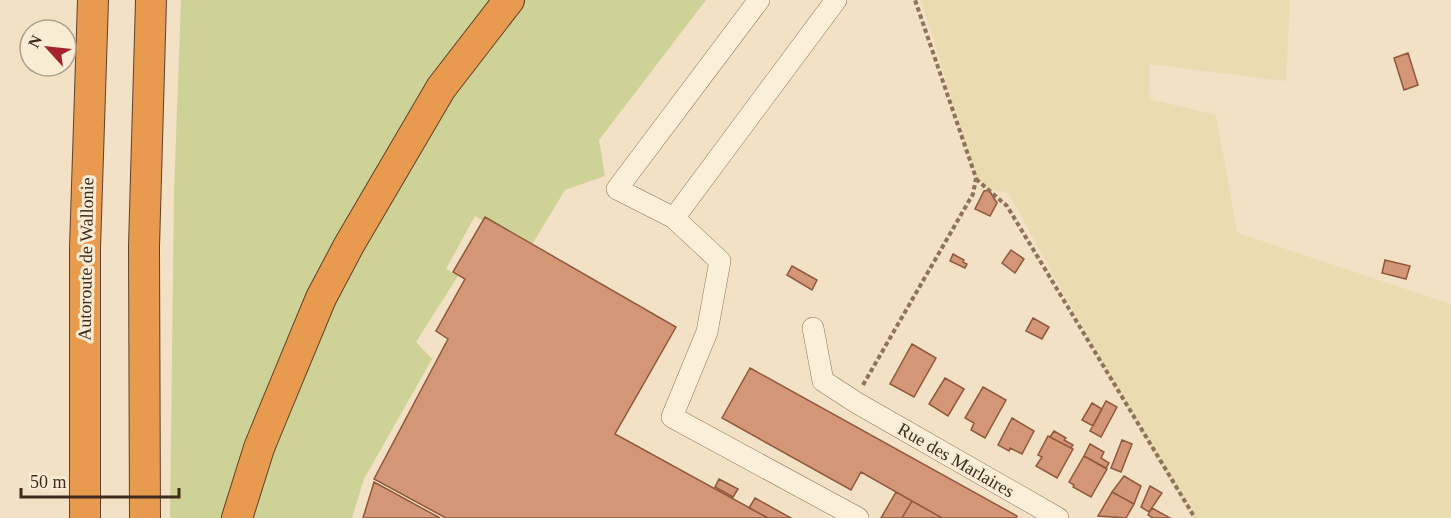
<svg xmlns="http://www.w3.org/2000/svg" width="1451" height="518" font-family="'Times New Roman',serif">
  <style>
    .farmland { fill: #e9dcb1 }
    .green { fill: #cfd297 }
    .building { fill: #d39777; stroke: #90583c; stroke-width: 1.5 }
    .lines { fill: none; stroke-linecap: round; stroke-linejoin: round }
    .minor-casing { stroke: #8f7259; stroke-width: 22 }
    .highway-casing { stroke: #5d402d; stroke-width: 32 }
    .path { stroke: #8f7259; stroke-width: 4; stroke-dasharray: 4.5 3; stroke-linecap: butt }
    .minor { stroke: #fcefd9; stroke-width: 21 }
    .highway { stroke: #e89a4f; stroke-width: 30 }
    .labels { text-anchor: middle; dominant-baseline: central; stroke-width: 6; stroke-linejoin: round; paint-order: stroke }
    .street-label { font-size: 18px; fill: #3e2b1e; stroke: #f9ecd5 }
  </style>
  <rect width="100%" height="100%" fill="#f2e1c5"/>
  <path class="farmland" d="M921,0H1290L1286,81L1150,64L1149,99L1216,115L1237,231L1241,234L1451,304V518H1192L1103,365L1009,194L986,188L976,178Z"/>
  <path class="green" d="M181,0H495L446,62L228,518H170L174,192Z
    M514,0H706L599,140L605,176L565,190L530,248L475,216L446,269L458,276L416,342L432,359L364,479L352,518H246L339,264Z"/>
  <path class="building" d="M1408,53L1418,85L1404,90L1394,58Z
    M989,190L997,203L990,216L975,209L984,191Z
    M485,217L676,327L615,434L768,518H446L374,479L448,339L436,331L465,279L453,272Z
    M1011,250L1024,259L1015,273L1002,263Z
    M953,254L964,260L963,262L967,264L965,268L950,261Z
    M1385,260L1410,266L1406,279L1382,273Z
    M792,266L817,280L812,290L787,275Z
    M1033,318L1049,327L1042,339L1026,331Z
    M912,344L936,358L914,397L890,384Z
    M750,368L1017,516L1016,518H942L861,472L851,490L722,418Z
    M945,378L964,389L948,416L929,404Z
    M983,387L1006,400L985,438L971,430L974,423L965,418Z
    M1106,401L1117,407L1101,437L1090,431Z
    M1092,403L1102,409L1093,426L1082,420Z
    M1012,418L1034,431L1022,454L1010,448L1009,451L998,445Z
    M1054,431L1066,438L1064,440L1073,445L1071,448L1050,437Z
    M1048,436L1073,449L1057,478L1036,466L1042,457L1038,455Z
    M1122,440L1132,444L1121,472L1111,468Z
    M1090,444L1104,452L1101,458L1109,463L1106,468L1084,456Z
    M1084,456L1107,469L1091,497L1073,487L1074,485L1069,482Z
    M1124,476L1141,486L1134,504L1112,492Z
    M719,479L738,489L733,497L715,487Z
    M374,482L440,518H363Z
    M1150,486L1162,493L1149,512L1141,507Z
    M896,492L912,501L902,518H881Z
    M1112,492L1134,504L1126,518L1098,516Z
    M755,498L791,518H768L749,508Z
    M912,501L942,518H902Z
    M1152,508L1170,518H1153L1148,515Z"/>
  <g class="lines">
    <g class="minor-casing">
      <path id="minor" d="M759,0L617,189L674,218L720,261L707,332L672,417L858,518
        M674,218L836,0
        M813,328L823,381L857,403L1058,518"/>
    </g>
    <g class="highway-casing">
      <path id="highway" d="M85,518V248L93,0
        M145,518L144,247L151,0
        M237,518L259,448L270,421L321,298L349,245L441,88L509,0"/>
    </g>
    <path class="path" d="M976,179L1007,206L1195,518
      M863,385L973,194L976,178L915,0"/>
    <use href="#minor" class="minor"/>
    <use href="#highway" class="highway"/>
  </g>
  <g class="labels">
    <g class="street-label">
      <text transform="translate(86 259) rotate(-89)">Autoroute de Wallonie</text>
      <text transform="translate(956 460) rotate(30)">Rue des Marlaires</text>
    </g>
  </g>
  <g transform="translate(48 48) rotate(297)"><circle r="28" fill="#f9ecd5" stroke="#ae9f8c" stroke-width="1.5"/>
  <path d="M0-4.5L10 22L0 15L-10 22Z" fill="#a4232d"/>
  <text y="-9" font-size="16" font-weight="bold" text-anchor="middle" fill="#3e2b1e">N</text>
  </g>
  <path d="M21 488v9h158v-9" fill="none" stroke="#3e2b1e" stroke-width="3"/>
  <text x="30" y="488" font-size="18" fill="#3e2b1e" stroke="#f9ecd5" stroke-width="4.5" paint-order="stroke">50 m</text>
</svg>
